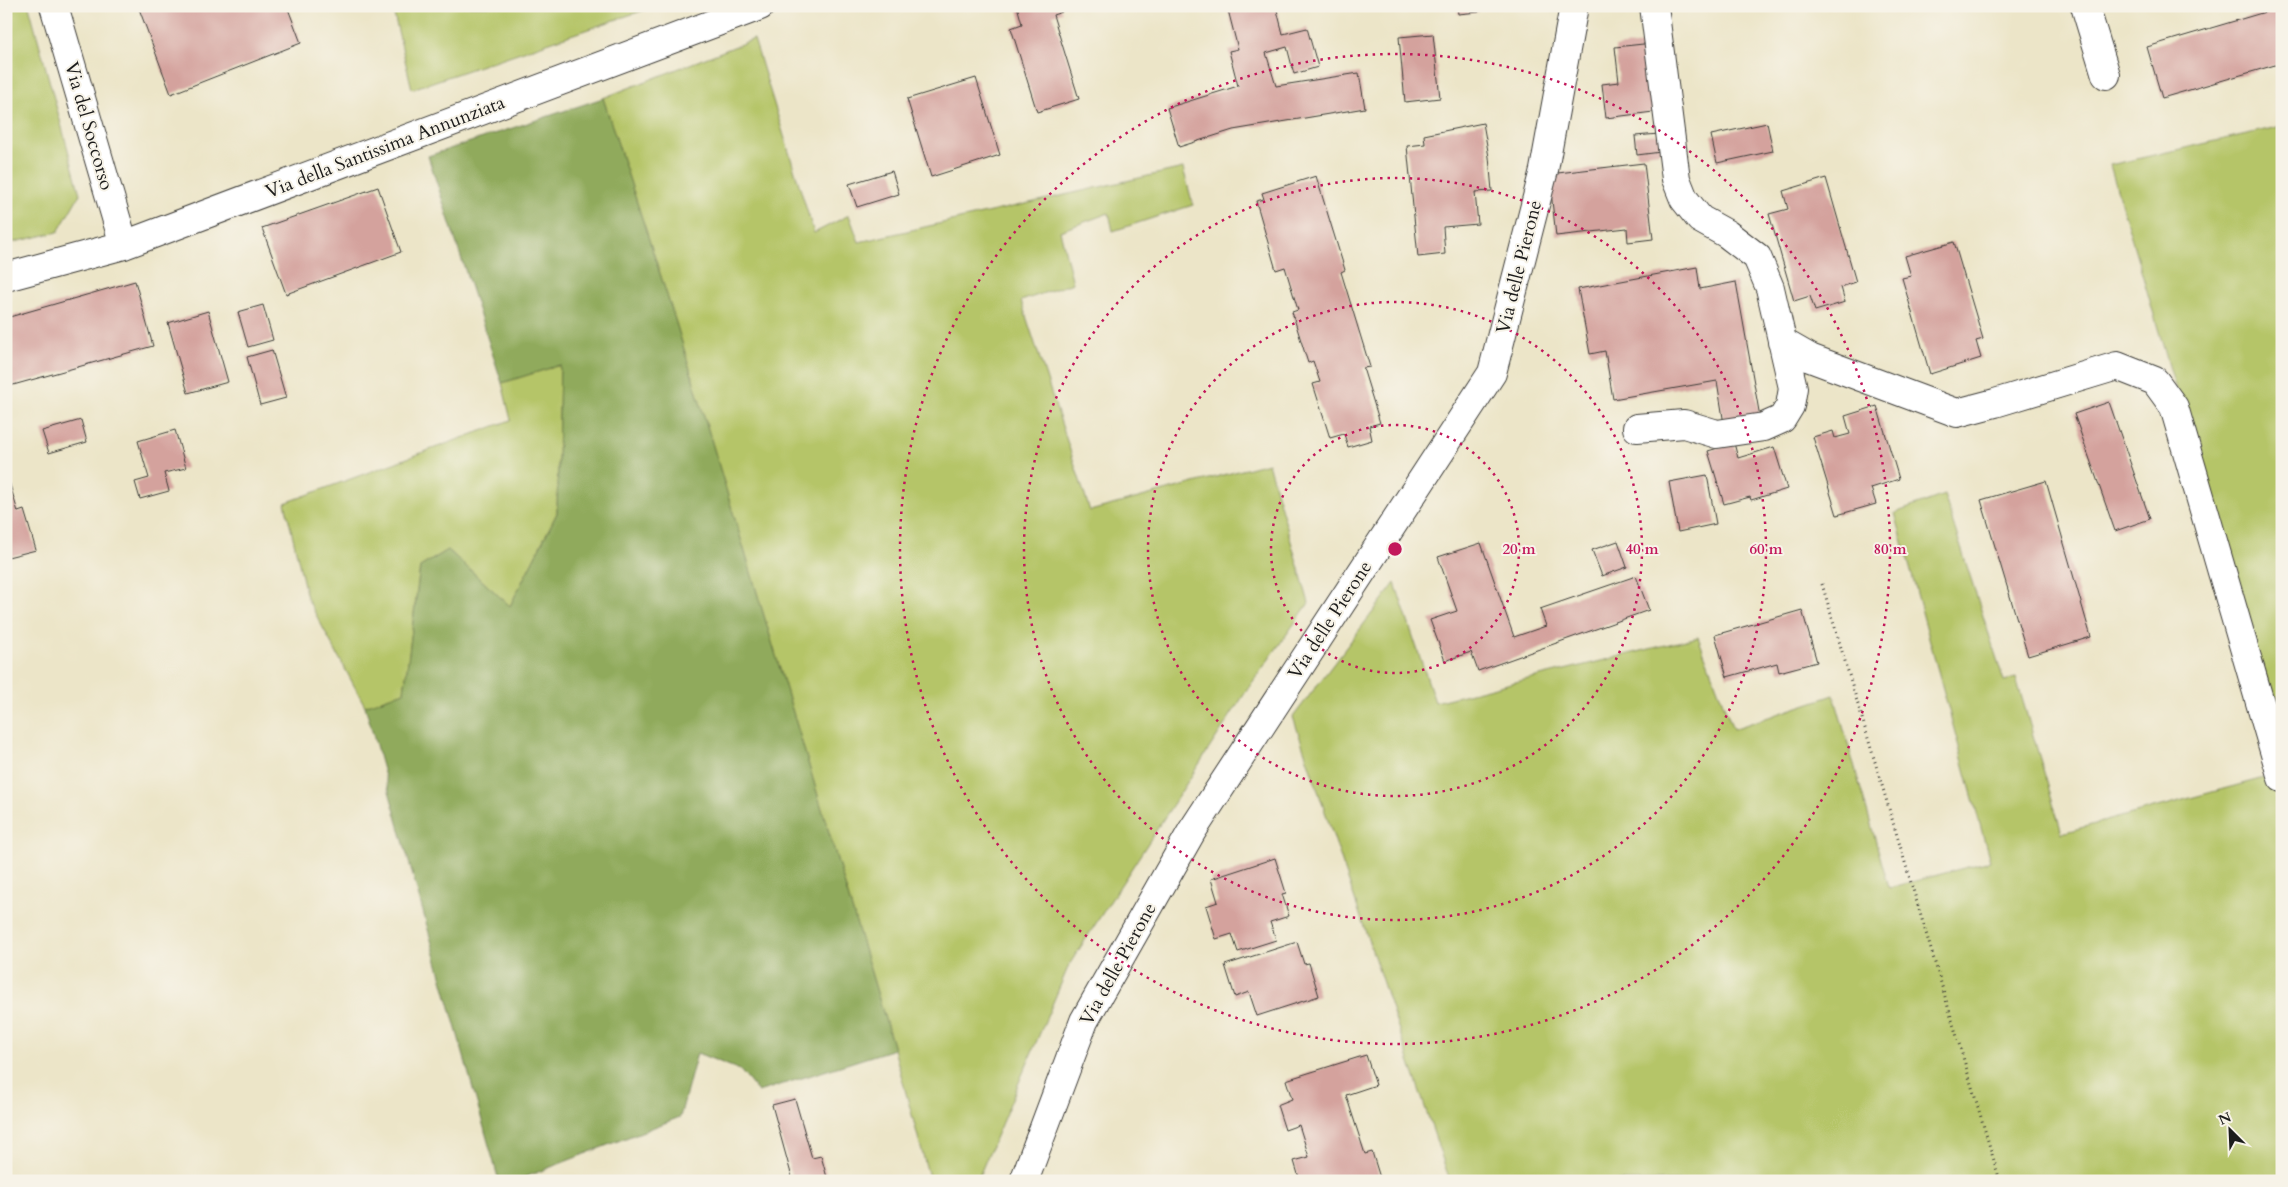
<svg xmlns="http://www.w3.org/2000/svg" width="2288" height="1187" font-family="Cardo,serif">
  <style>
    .green { fill: #b5c568; stroke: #687042 }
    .forest { fill: #90aa5c; stroke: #56633c }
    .building { fill: #d4a29d }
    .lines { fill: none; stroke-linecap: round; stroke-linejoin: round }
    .minor-casing { stroke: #3b3a36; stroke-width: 30 }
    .path { stroke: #3b3a36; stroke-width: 3; stroke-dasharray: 1 4; stroke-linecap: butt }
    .minor { stroke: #fff; stroke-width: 28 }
    .ring { fill: none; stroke: #c2185b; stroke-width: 2.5; stroke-dasharray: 2.5 5 }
    .labels { text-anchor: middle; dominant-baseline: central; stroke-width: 4; stroke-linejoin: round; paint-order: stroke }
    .street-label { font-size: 19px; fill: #1c1c1c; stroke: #f7f3e8 }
    .centre { fill: #c2185b; stroke: #f7f3e8; stroke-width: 2.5 }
    .ring-label { font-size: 15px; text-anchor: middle; font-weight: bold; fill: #c2185b; stroke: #f7f3e8; stroke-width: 4; stroke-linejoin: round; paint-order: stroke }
  </style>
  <rect width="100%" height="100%" fill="#f7f3e8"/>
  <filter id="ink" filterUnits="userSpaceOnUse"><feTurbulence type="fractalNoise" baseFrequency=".02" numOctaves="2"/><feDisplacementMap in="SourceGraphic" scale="10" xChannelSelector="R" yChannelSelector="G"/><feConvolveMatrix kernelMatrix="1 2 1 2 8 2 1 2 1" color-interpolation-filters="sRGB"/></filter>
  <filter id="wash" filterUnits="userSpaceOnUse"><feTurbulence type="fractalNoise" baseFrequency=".0096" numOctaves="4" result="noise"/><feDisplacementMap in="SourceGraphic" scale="20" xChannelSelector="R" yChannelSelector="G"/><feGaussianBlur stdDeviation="1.12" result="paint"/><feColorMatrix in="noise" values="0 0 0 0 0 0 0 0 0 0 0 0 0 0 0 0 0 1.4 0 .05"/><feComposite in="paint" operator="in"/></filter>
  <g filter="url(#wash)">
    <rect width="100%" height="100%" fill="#ece5c8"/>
    <path class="green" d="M6,6H29L80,194L58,232L6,244Z
      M392,6H656L412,89Z
      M754,39L814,233L849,215L859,242L1183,168L1193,205L1113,231L1109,213L1060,231L1073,283L1021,301L1090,511L1268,463L1309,603L1249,687L1069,965L977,1181H930L894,1049L677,326L603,98Z
      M2282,126V719L2241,611L2110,165Z
      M560,365L557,513L510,606L448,550L420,567L404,692L365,706L307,598L285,503L511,420L502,383Z
      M1944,495L2004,681L2016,678L2062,833L2282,773V1181H1450L1293,717L1395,583L1435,702L1698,637L1733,729L1834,695L1889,888L1990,861L1895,513Z"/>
    <path class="forest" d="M603,98L677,326L894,1049L758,1092L740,1070L697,1053L680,1117L515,1181H499L365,706L404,692L420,567L448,550L510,606L557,513L560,365L502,383L428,156Z"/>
    <g id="blocks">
      <path class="building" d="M138,6H287L301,43L171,94Z
        M1017,6H1060L1062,12L1053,15L1079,99L1037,112L1011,28L1022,24Z
        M1227,6H1276L1283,34L1307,28L1318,67L1294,74L1287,47L1266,53L1276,86L1359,73L1365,108L1233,130L1179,147L1167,108L1238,86L1229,51L1238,49Z
        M1457,6H1478L1479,12L1458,14Z
        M2282,7V63L2162,98L2147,47Z
        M1433,34L1440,98L1405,102L1399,37Z
        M1653,43L1661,111L1606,118L1602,84L1619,82L1615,47Z
        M976,78L1000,155L931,177L907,99Z
        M1483,123L1489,157L1492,191L1475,192L1478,224L1443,227L1445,254L1418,257L1407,146L1425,144L1424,135Z
        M1767,123L1773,151L1717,163L1711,135Z
        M1659,134L1661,152L1637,155L1635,136Z
        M1644,163L1653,239L1628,242L1627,228L1556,236L1549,174Z
        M892,171L899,194L857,207L849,184Z
        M1316,176L1345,270L1341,272L1370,367L1363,368L1380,423L1369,426L1372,440L1348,447L1344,434L1330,438L1313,384L1320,382L1313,361L1308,363L1292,312L1298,310L1285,267L1276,270L1256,201L1264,199L1262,193Z
        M1826,178L1856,282L1841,287L1845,302L1815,311L1810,296L1794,301L1769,214L1788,209L1783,191Z
        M378,187L401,252L286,294L262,228Z
        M1954,242L1983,339L1976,341L1981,358L1930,374L1902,278L1911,276L1905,256Z
        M1697,267L1700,289L1736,282L1760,417L1724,424L1717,381L1613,399L1605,351L1590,354L1578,289Z
        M135,281L153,346L6,387V318Z
        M263,305L273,340L248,347L238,312Z
        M208,311L228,382L188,393L168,323Z
        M272,350L286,398L260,405L247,357Z
        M2109,402L2150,519L2115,531L2074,414Z
        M1877,406L1899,479L1871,488L1876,504L1837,515L1813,437L1833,431L1835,438L1850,434L1845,416Z
        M81,420L87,442L49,453L42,431Z
        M175,430L186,468L164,473L169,491L140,499L135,482L149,478L138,441Z
        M1734,443L1738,458L1774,447L1787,489L1751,500L1750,497L1724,504L1708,451Z
        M6,471L18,512L24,510L36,550L8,557L6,549Z
        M1707,475L1716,524L1678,532L1669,482Z
        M2046,481L2091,637L2028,656L1981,500Z
        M1618,541L1627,567L1602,576L1592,550Z
        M1481,543L1514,637L1546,626L1540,609L1636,576L1649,610L1478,671L1471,652L1445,661L1430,620L1457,611L1438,557Z
        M1802,610L1817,662L1779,672L1777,663L1727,677L1715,635Z
        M1275,858L1286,893L1282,894L1289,916L1270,922L1276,940L1238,952L1232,934L1216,939L1206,906L1218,902L1211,879Z
        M1297,942L1304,964L1309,963L1319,996L1257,1016L1249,992L1235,997L1225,965Z
        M1366,1055L1376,1085L1346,1095L1365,1154L1372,1152L1381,1181H1300L1294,1161L1309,1157L1299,1125L1285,1130L1277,1105L1292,1099L1286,1080Z
        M795,1099L812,1158L821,1156L828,1181H793L772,1105Z"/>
    </g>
  </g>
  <g filter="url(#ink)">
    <use href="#blocks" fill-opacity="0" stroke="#3b3a36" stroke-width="1"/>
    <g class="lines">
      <g class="minor-casing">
        <path id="minor" d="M54,6L124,245
          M2085,6L2106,75
          M6,277L124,245L760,6
          M1782,342L1810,358L1957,413L1995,403L2117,366L2155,381L2174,407L2282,778
          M1637,428L1684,424L1717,434L1764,427L1782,419L1790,406L1793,388L1770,288L1757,257L1727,234L1700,219L1684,199L1676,179L1654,6
          M1024,1181L1084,1021L1192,831L1492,373L1544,170L1574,6"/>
      </g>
      <path class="path" d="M1822,584L2000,1181"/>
      <use href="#minor" class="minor"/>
    </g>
  </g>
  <g class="ring">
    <circle cx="1395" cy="549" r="124"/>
    <circle cx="1395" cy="549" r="247"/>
    <circle cx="1395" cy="549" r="371"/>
    <circle cx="1395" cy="549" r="495"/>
  </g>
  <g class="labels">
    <g class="street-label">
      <text transform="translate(89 126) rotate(74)">Via del Soccorso</text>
      <text transform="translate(385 147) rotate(-21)">Via della Santissima Annunziata</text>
      <text transform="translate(1519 267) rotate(-76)">Via delle Pierone</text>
      <text transform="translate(1330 620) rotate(-57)">Via delle Pierone</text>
      <text transform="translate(1118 964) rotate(-61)">Via delle Pierone</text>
    </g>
  </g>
  <circle cx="1395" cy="549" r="8" class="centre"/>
  <g class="ring-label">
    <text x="1519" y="554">20 m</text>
    <text x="1642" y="554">40 m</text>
    <text x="1766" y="554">60 m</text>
    <text x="1890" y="554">80 m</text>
  </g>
  <rect width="2288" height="1187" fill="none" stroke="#f7f3e8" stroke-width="25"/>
  <g transform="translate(2230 1130) rotate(336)" stroke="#f7f3e8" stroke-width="4" paint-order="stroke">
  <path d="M0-4L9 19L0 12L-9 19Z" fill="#1c1c1c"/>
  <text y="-8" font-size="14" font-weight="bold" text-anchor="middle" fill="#1c1c1c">N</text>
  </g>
</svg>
